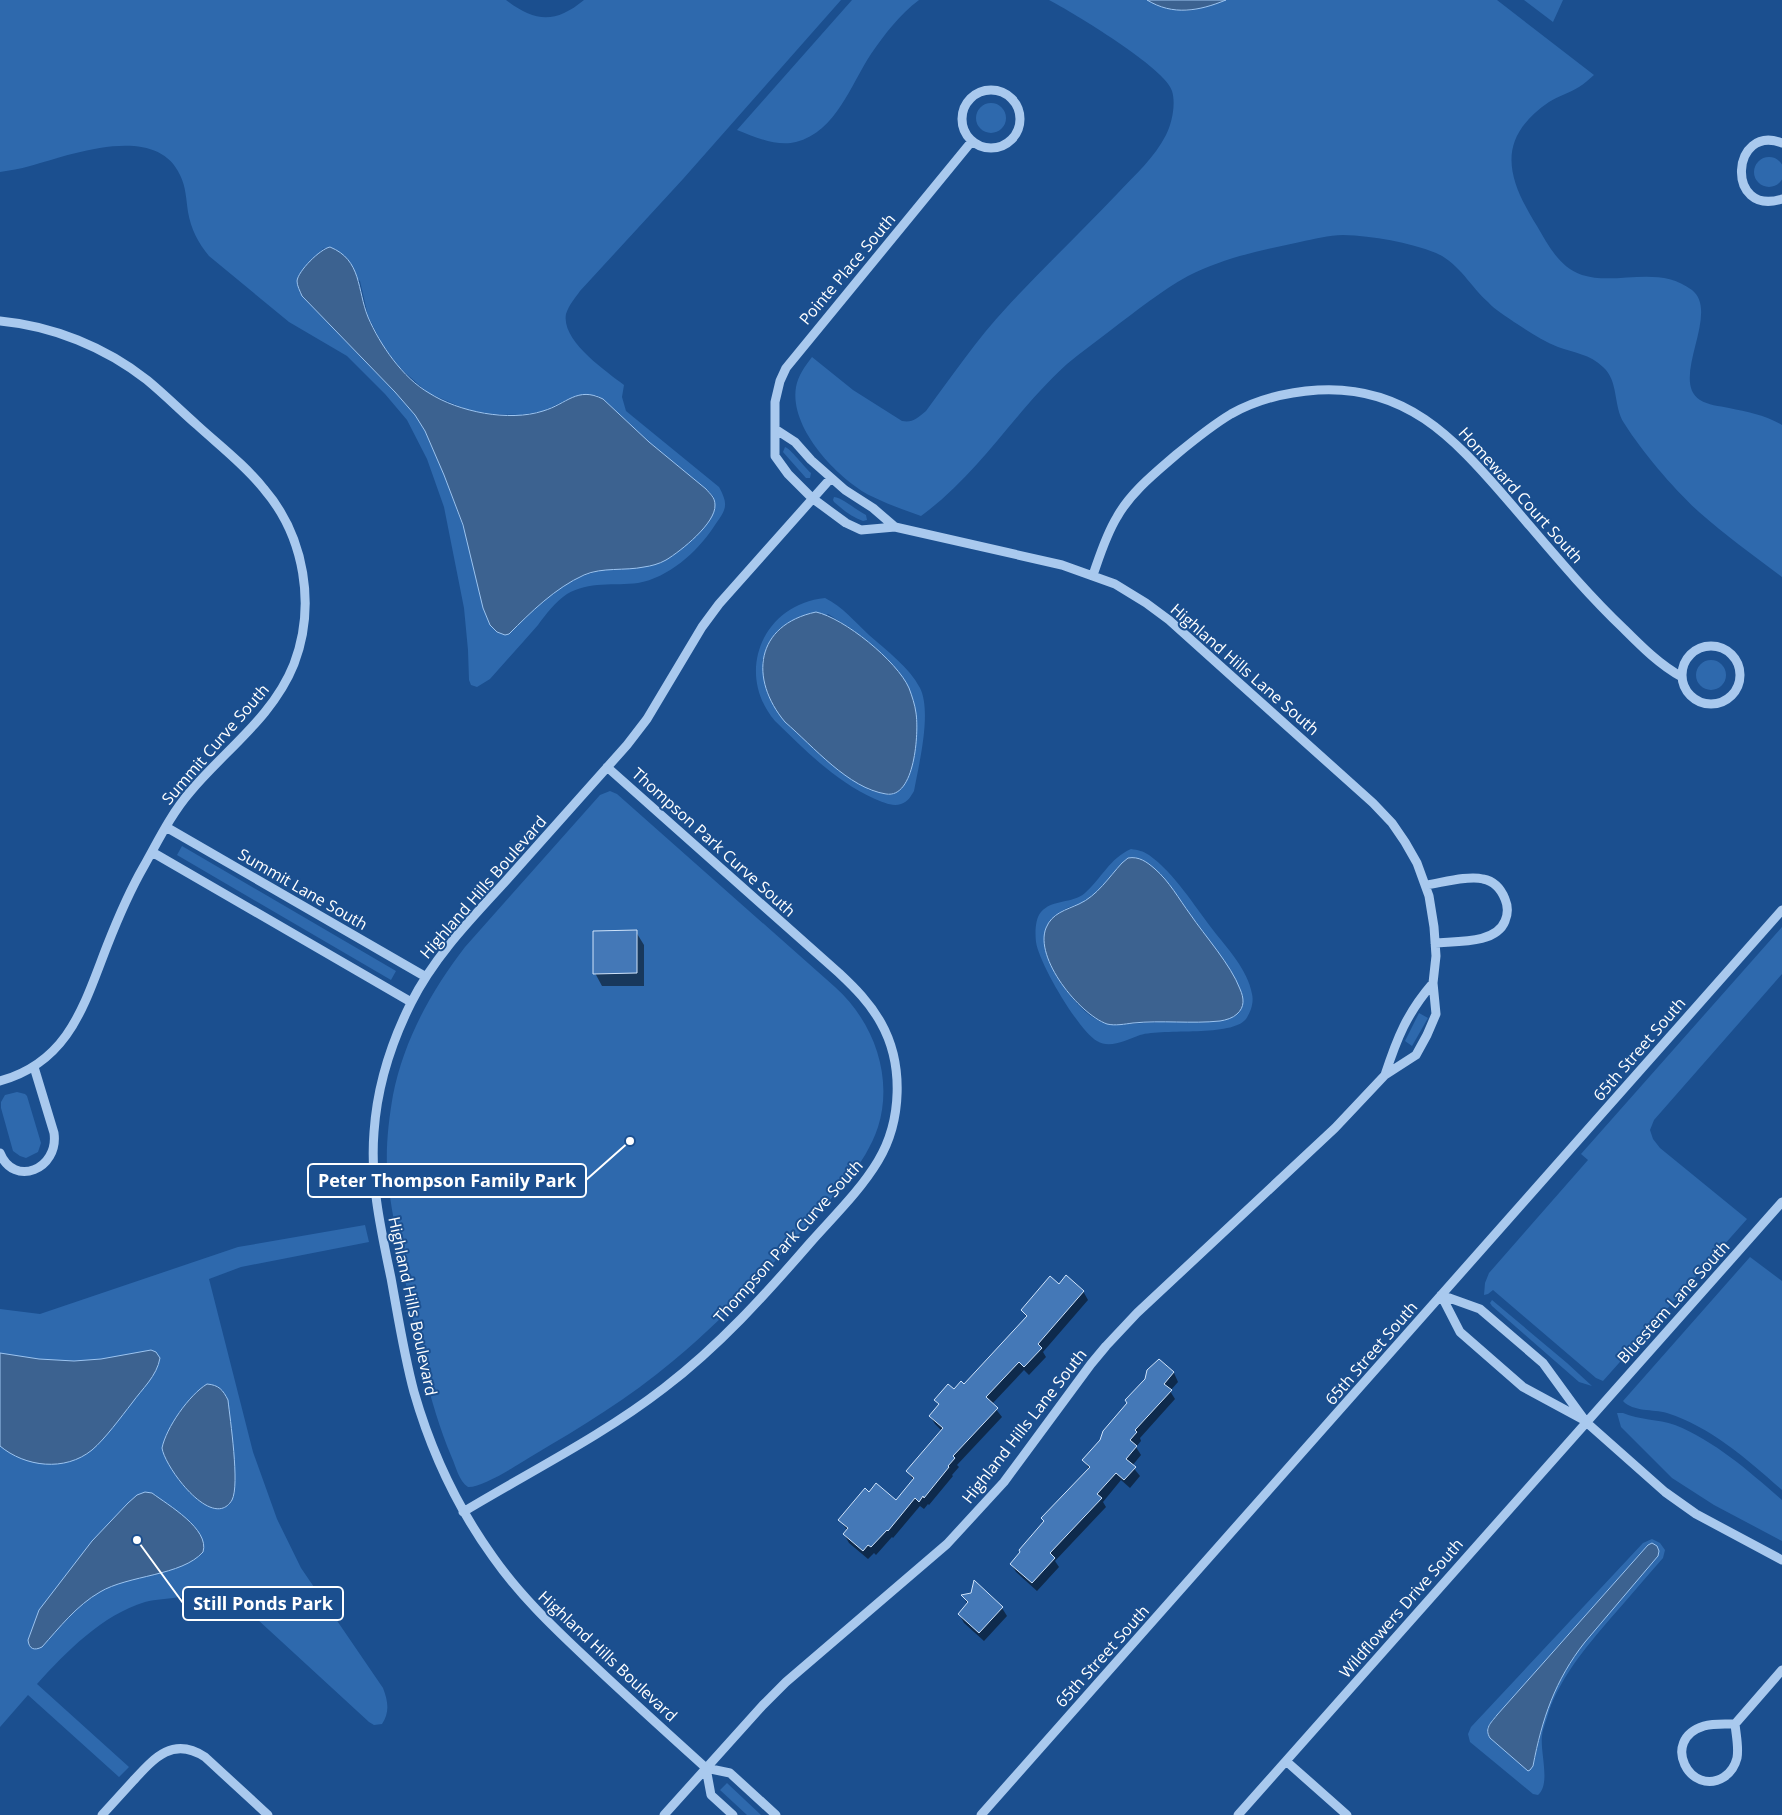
<svg xmlns="http://www.w3.org/2000/svg" width="1782" height="1815" font-family="'Open Sans',sans-serif">
  <style>
    .green { fill: #2e69ad; fill-rule: evenodd }
    .water { fill: #3c6290; stroke: #9cc4f0 }
    .shadow { fill: #0007 }
    .building { fill: #4478b7; stroke: #cfe3fa }
    .lines { fill: none; stroke-linecap: round; stroke-linejoin: round }
    .minor { stroke: #a9c9ee; stroke-width: 9 }
    .labels { text-anchor: middle; dominant-baseline: central; stroke-width: 4; stroke-linejoin: round; paint-order: stroke }
    .street-label { font-size: 16px; fill: #fff; stroke: #1b4f8f }
    .leader { fill: none; stroke: #fff; stroke-width: 2 }
    .callout-dot { fill: #fff; stroke: #1b4f8f; stroke-width: 2 }
    .callout { fill: #1b4f8f; stroke: #fff; stroke-width: 2 }
    .callout-label { font-size: 18px; text-anchor: middle; font-weight: bold; fill: #fff }
  </style>
  <rect width="100%" height="100%" fill="#1b4f8f"/>
  <path class="green" d="M0,0H506C535,22 555,24 584,0H841L683,179L580,291C575,298 569,305 566,314C561,341 606,371 624,385L622,397L626,411L719,487C730,507 725,510 713,528C697,552 668,578 638,583C614,586 589,581 567,594C555,602 546,614 538,625C522,643 506,661 490,679L477,687L471,685L469,680L468,650L464,608L444,507L427,459L407,420L385,394L347,356L289,322L209,256C198,243 191,229 188,212C186,199 186,187 180,175C156,122 70,155 30,166C20,169 10,170 0,172ZM324,248L360,281L368,316L383,346L400,368L428,393L468,410L492,414L520,415L544,411L570,398L596,395L603,399L649,442L706,489L714,497L595,572C560,581 534,610 509,634L468,540L444,475L425,431L415,415L395,392L302,296C300,292 298,288 297,284C295,274 316,256 324,248Z
    M852,0H919C899,15 885,34 871,54C851,84 836,132 796,142C777,147 755,137 737,130Z
    M1049,0H1147L1175,9L1185,11L1194,10L1226,0H1497L1594,75C1589,79 1584,84 1579,87C1570,93 1558,96 1549,102C1495,139 1507,178 1537,226C1548,245 1559,267 1582,275C1617,286 1658,264 1692,290C1721,313 1669,380 1700,400C1708,405 1719,406 1729,408C1748,412 1765,415 1782,425V577C1754,556 1725,535 1699,512C1673,488 1643,453 1624,423C1613,406 1619,381 1603,367C1590,354 1574,353 1558,347C1543,341 1528,331 1514,322C1506,316 1495,310 1488,302C1470,286 1459,263 1436,253C1408,242 1374,236 1343,235C1329,235 1314,239 1300,242C1262,250 1223,258 1188,276C1161,291 1136,311 1111,330C1097,341 1081,352 1067,364C1014,412 980,473 921,516C904,510 887,504 871,496C838,479 789,428 796,387C798,376 805,366 812,357L853,390L902,421C913,423 917,418 926,411C952,376 977,339 1007,307C1043,268 1081,232 1118,193C1134,176 1155,157 1166,135C1172,123 1176,104 1172,91C1167,69 1072,12 1049,0Z
    M1524,0H1563L1553,22Z
    M976 118a15 15 0 1 1 30 0a15 15 0 1 1-30 0Z
    M1754 172a15 15 0 1 1 30 0a15 15 0 1 1-30 0Z
    M785,447C790,448 805,468 811,473L810,478H806L783,452Z
    M834,497C843,498 856,510 866,515L867,520L863,521C852,517 843,510 834,502L833,500Z
    M825,598C842,606 856,623 869,635C887,651 909,667 920,688C932,712 919,764 914,791C911,796 908,802 901,804C892,807 883,802 875,799C835,781 806,751 775,721C734,673 763,604 825,598ZM828,614C872,641 928,683 915,741C912,757 900,779 894,794L888,795L869,790L768,696L762,660Z
    M1696 675a15 15 0 1 1 30 0a15 15 0 1 1-30 0Z
    M610,791L617,794L835,987C873,1021 894,1076 878,1127C865,1166 835,1194 808,1224C765,1273 723,1320 673,1361C629,1398 581,1427 532,1456C519,1464 482,1488 468,1487C459,1481 456,1467 452,1458C427,1398 417,1339 404,1275C398,1239 389,1203 387,1167C386,1143 389,1118 393,1095C404,1040 431,991 465,947L600,795Z
    M182,846L396,971L391,980L177,855Z
    M1131,849C1138,850 1143,851 1149,855C1175,874 1193,904 1213,930C1227,948 1248,970 1252,994C1254,1002 1251,1012 1246,1019C1232,1037 1165,1028 1140,1035C1126,1040 1110,1049 1097,1041C1078,1030 1039,963 1036,942C1035,933 1035,919 1041,912C1052,899 1072,904 1085,893C1101,879 1110,858 1131,849ZM1128,858L1163,876L1230,970L1240,989L1174,1021L1114,1025C1093,1023 1078,1006 1066,990C1050,968 1031,932 1060,912C1070,905 1082,905 1091,897C1102,887 1112,874 1122,863Z
    M1782,927V974L1654,1120L1650,1130L1653,1139L1660,1148L1747,1219L1603,1381L1596,1378L1493,1290L1488,1294L1484,1295L1485,1283L1489,1273L1588,1160L1581,1154Z
    M1419,1013L1428,1018L1412,1046L1405,1041Z
    M17,1092L25,1094L27,1096L41,1143L38,1152L26,1158L20,1156L13,1151L1,1108V1102L5,1095Z
    M365,1225L369,1242L241,1267L209,1279L253,1452L277,1519L301,1568L383,1688C388,1701 390,1712 382,1724L374,1725L369,1722L245,1608C223,1595 203,1594 179,1597C168,1599 156,1599 145,1602C102,1615 66,1652 37,1684L129,1767L119,1777L28,1695L0,1727V1309L40,1314L238,1247Z
    M1750,1257L1782,1281V1490C1748,1460 1711,1427 1667,1413C1653,1409 1633,1412 1623,1401Z
    M1492,1300L1567,1363L1592,1386L1579,1382L1492,1306L1490,1303Z
    M1623,1413C1639,1420 1658,1419 1675,1425C1715,1441 1750,1472 1782,1500V1541L1714,1505L1672,1478L1621,1427L1617,1413Z
    M1652,1539L1660,1543L1665,1550L1663,1558C1645,1578 1628,1599 1610,1619C1586,1647 1562,1675 1549,1711C1547,1719 1543,1728 1542,1736C1540,1753 1551,1784 1538,1795L1533,1794L1470,1742L1468,1734L1471,1727L1643,1543ZM1652,1543L1575,1655L1557,1685L1547,1707L1533,1766L1487,1728L1497,1715L1648,1545Z
    M727,1783L761,1815H747L720,1790Z"/>
  <path class="water" d="M1147,0H1226C1199,11 1173,16 1147,0Z
    M330,247C362,260 357,290 368,317C380,345 403,378 429,393C459,412 509,422 543,411C567,404 577,386 603,399L649,442L706,489C710,494 715,497 715,505C716,523 681,551 666,560C659,564 651,566 644,567C625,571 602,567 584,575C555,588 531,612 509,634L505,635L497,632L490,625L483,608L463,525L444,475L425,431L415,415L395,392L302,296C300,291 297,286 297,281C298,271 320,249 330,247Z
    M816,612C844,618 897,661 909,688C912,696 915,705 916,713C919,732 915,799 886,794C848,788 814,747 785,722C749,679 755,625 816,612Z
    M1128,858C1139,856 1147,862 1155,869C1169,881 1179,899 1190,914C1205,936 1231,965 1240,989C1244,998 1245,1007 1237,1014C1233,1018 1226,1020 1220,1021C1191,1024 1162,1020 1133,1023C1125,1024 1115,1026 1107,1024C1079,1014 1034,958 1046,928C1052,913 1066,910 1079,904C1097,896 1109,877 1122,863Z
    M151,1350L156,1352L160,1358C157,1376 142,1389 132,1403C121,1417 105,1439 92,1450C65,1472 25,1467 0,1446V1353L39,1359L74,1361L101,1359Z
    M207,1384C219,1385 223,1390 228,1400C230,1419 240,1485 232,1500C213,1532 165,1468 162,1448C166,1428 189,1395 207,1384Z
    M145,1492L152,1493C168,1505 210,1529 203,1552C182,1576 128,1575 100,1592C77,1605 59,1628 42,1647C34,1651 29,1649 28,1640L39,1610L92,1541L128,1503L137,1495Z
    M1652,1543L1657,1546L1659,1551L1658,1556L1585,1642C1555,1680 1542,1719 1533,1766L1530,1770L1528,1771L1490,1738C1484,1728 1491,1723 1497,1715L1648,1545Z"/>
  <path class="shadow" d="M636,932L644,945V986H602L595,973Z
    M1059,1286L1083,1291L1088,1300L1043,1352L1046,1357L1029,1375L1024,1370L992,1404L1002,1417L957,1465L959,1467L952,1475L953,1476L929,1505L928,1504L924,1509L920,1506L893,1538L892,1537L876,1555L874,1553L868,1559L849,1543L844,1534L847,1530L840,1520L870,1493L896,1502L914,1481L907,1471L942,1431L935,1424L930,1416L939,1406L936,1400L964,1386L1027,1318L1022,1310Z
    M1159,1360L1174,1373L1178,1382L1170,1391L1175,1399L1140,1438L1141,1441L1136,1447L1141,1455L1132,1466L1140,1476L1130,1488L1121,1480L1103,1502L1106,1507L1055,1561L1059,1567L1037,1591L1016,1572L1011,1564L1089,1469L1084,1460L1101,1441Z
    M972,1594L1002,1608L1007,1616L984,1641L964,1623L959,1614L968,1605L963,1596Z"/>
  <path class="building" d="M637,930V973L593,974V931Z
    M1066,1275L1084,1291L1038,1344L1042,1348L1024,1367L1019,1362L986,1397L998,1408L953,1456L955,1458L948,1466L949,1467L924,1498L923,1496L919,1502L915,1498L888,1531L887,1530L871,1547L868,1545L863,1551L843,1534L848,1528L838,1520L865,1488L869,1492L876,1483L896,1500L914,1478L906,1471L943,1428L929,1416L939,1404L934,1400L948,1384L954,1389L961,1381L964,1384L1027,1316L1021,1310L1050,1276L1059,1284Z
    M1159,1359L1174,1372L1164,1384L1172,1390L1135,1430L1137,1432L1130,1440L1137,1446L1126,1459L1136,1467L1124,1480L1116,1473L1097,1494L1102,1498L1050,1553L1055,1558L1032,1583L1010,1564L1020,1552L1019,1550L1044,1521L1041,1518L1090,1467L1082,1460L1100,1440L1103,1431L1127,1403L1125,1400L1145,1379L1147,1370Z
    M974,1580L1003,1607L979,1633L958,1614L968,1602L961,1595L971,1593Z"/>
  <g class="lines">
    <path class="minor" d="M962 119a29 29 0 1 1 58 0a29 29 0 1 1-58 0Z
      M1782,143C1731,123 1725,217 1782,199
      M0,321C53,326 105,347 147,380C164,394 180,410 197,425C220,446 245,465 264,489C305,537 316,606 294,664C273,717 225,750 190,792C171,814 158,841 144,866C129,892 118,918 107,946C84,1005 69,1062 0,1081
      M775,429L795,442L811,460L845,490L873,508L895,527
      M1093,575C1100,555 1106,535 1117,517C1131,492 1155,473 1177,454C1194,440 1211,426 1231,414C1258,399 1287,392 1318,390C1405,385 1453,437 1505,497C1544,542 1581,588 1624,629C1642,647 1660,665 1682,677
      M1682 675a29 29 0 1 1 58 0a29 29 0 1 1-58 0Z
      M166,827L426,977
      M152,852L411,1002
      M1426,885C1441,883 1468,875 1483,879C1494,881 1501,889 1505,899C1508,906 1508,914 1505,921C1496,944 1457,941 1435,943
      M1385,1075C1397,1038 1407,1013 1433,983
      M0,1153C14,1188 59,1169 54,1133L34,1067
      M1441,1295L1480,1309L1543,1363L1586,1422L1665,1492L1696,1514L1782,1560
      M1441,1295L1460,1332L1523,1387L1584,1420
      M463,1512C531,1471 602,1436 664,1388C719,1346 765,1295 810,1243C833,1217 860,1191 878,1161C902,1121 904,1064 881,1023C870,1003 855,988 839,973L607,767
      M1735,1724C1736,1735 1739,1747 1737,1758C1735,1766 1730,1773 1724,1777C1691,1798 1659,1740 1704,1726C1714,1723 1725,1724 1735,1724L1782,1670
      M1286,1761L1347,1815
      M706,1768L711,1795L733,1815
      M102,1815C112,1804 123,1792 133,1781C154,1758 173,1736 205,1757L268,1815
      M664,1815L763,1705L786,1682L947,1544L1004,1482L1091,1364L1106,1346L1137,1313L1335,1128L1385,1075L1416,1055L1427,1035L1436,1014L1433,983L1436,956L1434,927L1429,896L1417,863L1405,842L1392,823L1373,803L1169,620L1146,603L1115,584L1062,565L895,527L861,530L846,523L812,498L788,474L775,456V402L780,381L786,368L972,141
      M776,1815L730,1773L706,1768C665,1731 624,1694 584,1656C551,1625 519,1594 493,1557C457,1507 431,1451 414,1392C404,1355 398,1316 391,1278C381,1230 370,1182 374,1132C377,1088 391,1043 411,1003C434,957 470,920 504,883C545,837 586,791 627,745L647,719L702,627L719,604L831,478
      M981,1815L1782,910
      M1238,1815L1782,1202"/>
  </g>
  <g class="labels">
    <g class="street-label">
      <text transform="translate(847 269) rotate(-50)">Pointe Place South</text>
      <text transform="translate(1521 495) rotate(48)">Homeward Court South</text>
      <text transform="translate(1245 669) rotate(41)">Highland Hills Lane South</text>
      <text transform="translate(215 744) rotate(-49)">Summit Curve South</text>
      <text transform="translate(714 842) rotate(42)">Thompson Park Curve South</text>
      <text transform="translate(483 887) rotate(-49)">Highland Hills Boulevard</text>
      <text transform="translate(303 889) rotate(30)">Summit Lane South</text>
      <text transform="translate(1639 1049) rotate(-49)">65th Street South</text>
      <text transform="translate(788 1241) rotate(-48)">Thompson Park Curve South</text>
      <text transform="translate(1673 1302) rotate(-48)">Bluestem Lane South</text>
      <text transform="translate(413 1306) rotate(78)">Highland Hills Boulevard</text>
      <text transform="translate(1371 1353) rotate(-49)">65th Street South</text>
      <text transform="translate(1024 1426) rotate(-52)">Highland Hills Lane South</text>
      <text transform="translate(1401 1608) rotate(-49)">Wildflowers Drive South</text>
      <text transform="translate(608 1656) rotate(43)">Highland Hills Boulevard</text>
      <text transform="translate(1102 1656) rotate(-48)">65th Street South</text>
    </g>
  </g>
  <path class="leader" d="M630 1141L586 1180M137 1540L183 1603"/>
  <g class="callout-dot">
    <circle cx="630" cy="1141" r="5"/>
    <circle cx="137" cy="1540" r="5"/>
  </g>
  <g class="callout">
    <rect x="308" y="1164" width="278" height="33" rx="5"/>
    <rect x="183" y="1587" width="160" height="33" rx="5"/>
  </g>
  <g class="callout-label">
    <text x="447" y="1187">Peter Thompson Family Park</text>
    <text x="263" y="1610">Still Ponds Park</text>
  </g>
</svg>
